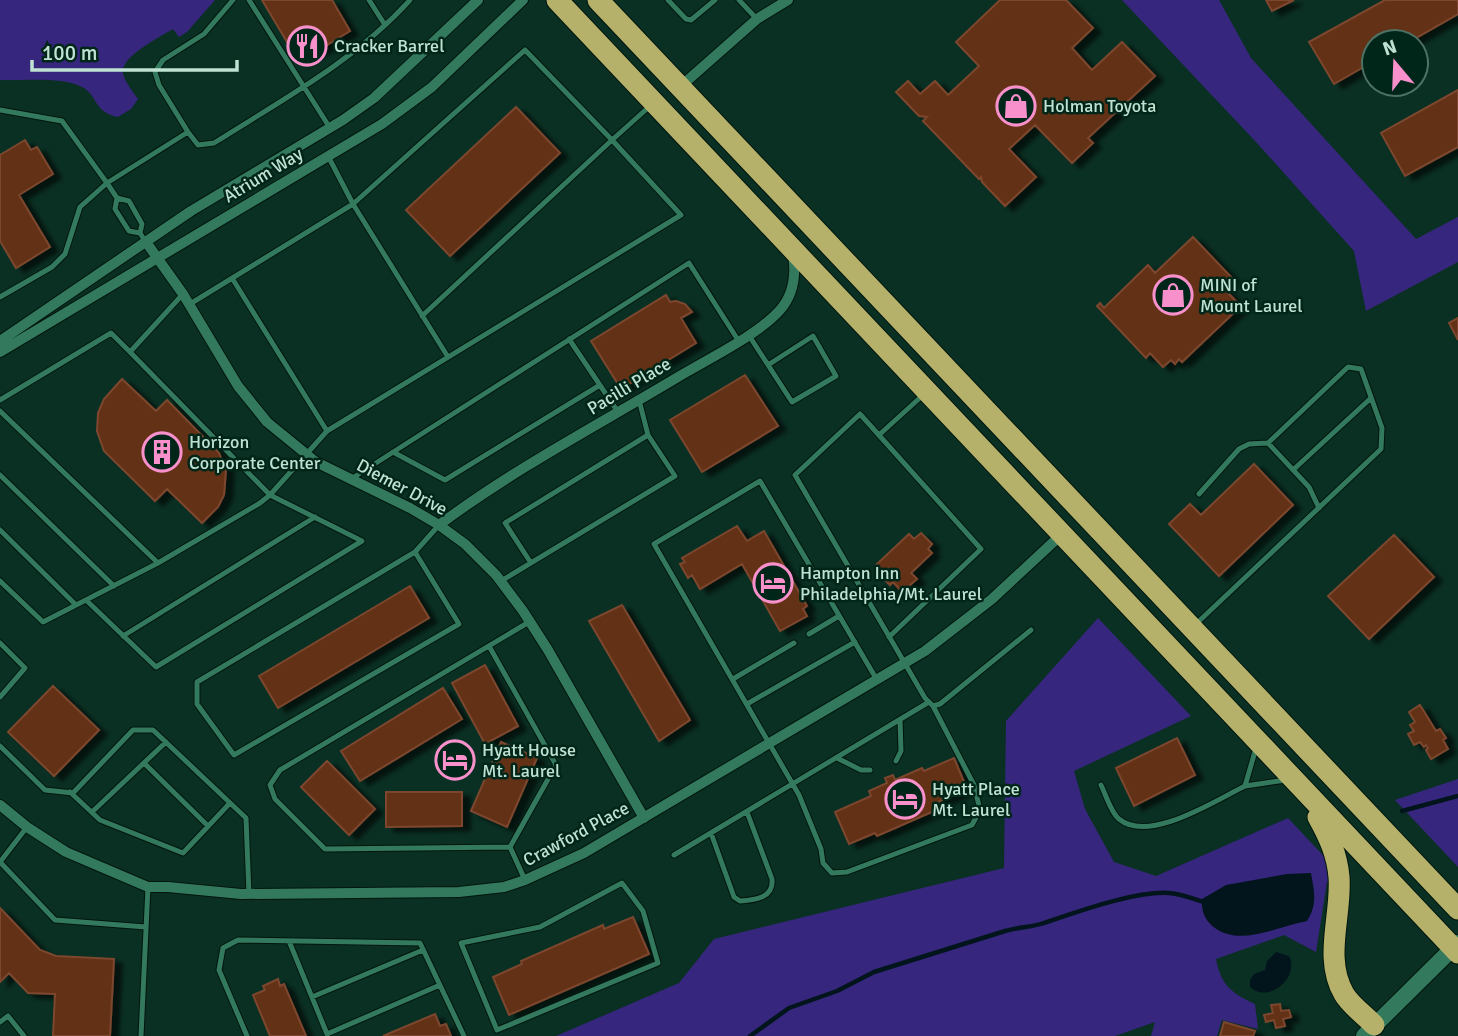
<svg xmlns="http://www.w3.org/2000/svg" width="1458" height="1036" font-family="Signika,sans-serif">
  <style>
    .green { fill: #37267d }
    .water { fill: #02151d }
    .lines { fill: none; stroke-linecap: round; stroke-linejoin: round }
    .stream { stroke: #02151d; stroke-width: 4.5 }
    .building { fill: #633016; stroke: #7c472e; stroke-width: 2; filter: url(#shadow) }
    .lane-casing { stroke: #02160e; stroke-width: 7 }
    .street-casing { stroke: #02160e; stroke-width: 12 }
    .secondary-casing { stroke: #02160e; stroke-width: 18 }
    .highway-casing { stroke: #02160e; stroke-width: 23 }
    .lane { stroke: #33795e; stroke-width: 5 }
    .street { stroke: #33795e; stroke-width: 10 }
    .secondary { stroke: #33795e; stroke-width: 16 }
    .highway { stroke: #b5b16a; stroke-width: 21 }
    .labels { text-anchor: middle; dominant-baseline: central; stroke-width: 5; stroke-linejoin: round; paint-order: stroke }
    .poi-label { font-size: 18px; fill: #c0e2d2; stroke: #002619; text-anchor: start }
    .street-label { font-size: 18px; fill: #c0e2d2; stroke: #002619 }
  </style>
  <defs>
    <filter id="shadow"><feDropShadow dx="8" dy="4.5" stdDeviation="2" flood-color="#0009"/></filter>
  </defs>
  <rect width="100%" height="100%" fill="#0a3023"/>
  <path class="green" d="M0,0H215L187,32L179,37L173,29C160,37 119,57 123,74C125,82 133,92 138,99L131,109L118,117C93,112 98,95 82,87C61,76 23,81 0,80Z
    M1122,0H1219L1251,58L1416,239L1458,217V262L1366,311L1354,251L1256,142Z
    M1098,618L1191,716L1074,771L1085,809L1114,862L1156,876L1288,818L1350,884L1327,882L1316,952L1284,935L1216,959C1221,985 1231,993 1255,1004L1258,1029L1222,1020L1217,1036H1151L1155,1022L1115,1036H556L679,983L714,939L1004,868L1006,721Z
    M1458,779V867L1395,800Z"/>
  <path class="water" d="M1311,873C1314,892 1318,903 1307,921C1278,926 1241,947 1215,928C1205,921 1201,911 1202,899L1226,885L1287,874Z
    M1276,952L1289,956C1300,978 1268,1004 1250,987V980L1254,974L1265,970L1267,961Z"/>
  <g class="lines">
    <path class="stream" d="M1402,811L1458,796
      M750,1036L789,1008L837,991L874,972L1005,931C1019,927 1034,927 1047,922C1080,911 1135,891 1169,893C1182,894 1194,899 1206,903"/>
  </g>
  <path class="building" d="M262,0H332L350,31L299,62Z
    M1000,0H1066L1093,28L1072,48L1092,70L1122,42L1155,76L1088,138L1093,143L1072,163L1035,125L1009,149L1036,177L1005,206L982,182L981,177L979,179L923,121L927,117L919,116L896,92L908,81L920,94L935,81L948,95L979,66L956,42Z
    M1266,0H1294L1272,11Z
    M1385,0H1458V14L1409,42H1374V61L1334,84L1309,42Z
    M1458,90V147L1405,176L1381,133Z
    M516,107L560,153L450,256L406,210Z
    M25,140L31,150L37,147L53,174L19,195L50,247L16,268L0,241V155Z
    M1193,237L1231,277L1221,286L1241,306L1182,362L1179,359L1175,364L1171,360L1163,367L1150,353L1146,358L1097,306L1100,303L1104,308L1148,265L1155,273Z
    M666,295L670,302L676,301L685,304L692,312L681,318L696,343L621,389L591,341Z
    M1458,318V340L1449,323Z
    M745,375L778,426L702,472L670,420Z
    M122,379L156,411L167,400L219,453L226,470L224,495L218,507L202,523L167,489L155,501L104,451L97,431L98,413L104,399Z
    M1254,464L1293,505L1219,576L1169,524L1190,504L1201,515Z
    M737,526L747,541L764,531L807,606L803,609L807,616L780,631L742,564L700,589L692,575L688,578L680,564L685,562L682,558Z
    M921,533L932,544L928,549L932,553L911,573L917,579L902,592L893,582L890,585L875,570L878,567L876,565L909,534L914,539Z
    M1394,535L1434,577L1369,639L1328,596Z
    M410,586L429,618L278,708L259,676Z
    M622,605L690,720L659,741L589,621Z
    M485,665L518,726L485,744L452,683Z
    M53,686L99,730L54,776L8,732Z
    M443,688L462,719L360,781L341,751Z
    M1420,705L1436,731L1440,729L1446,738L1443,740L1448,749L1431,759L1426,750L1428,748L1426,745L1424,747L1420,742L1414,745L1408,734L1414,731L1410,725L1415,722L1409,712Z
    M1177,738L1195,775L1134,806L1116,768Z
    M501,742L537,758L507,827L471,811Z
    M954,758L967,789L938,802L941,808L877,836L875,833L849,844L835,812L871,796L869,791L887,783L885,778L893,775L895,780L922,768L924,771Z
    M327,761L375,809L349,835L301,787Z
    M386,792H462V826L386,827Z
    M0,908L40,950L56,956L114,959L110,1036H53L55,994L28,993L9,973L0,982Z
    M633,917L649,954L509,1015L493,977L522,964L521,961L603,925L604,929Z
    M278,979L280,986L284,984L306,1036H270L253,995L265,990L263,986Z
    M1280,1004L1281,1011L1289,1010L1291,1017L1283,1019L1285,1026L1276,1028L1274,1020L1266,1022L1264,1015L1273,1013L1271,1005Z
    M435,1014L440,1026L446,1024L451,1036H383Z
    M1224,1022L1255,1031L1253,1036H1220Z"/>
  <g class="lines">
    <g class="lane-casing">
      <path id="lane" d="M249,0L330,128
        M369,0L385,25
        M668,0L686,19L691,20L715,0
        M739,0L756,18
        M0,110L62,121L107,183L80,207L65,254L52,267L0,297
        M188,132L159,85L155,72L163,60L204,34L233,0
        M117,198L115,209L129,231L140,233
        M145,241L140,233L142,224L129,201L117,198L107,183L188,132L198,145L214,143C282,100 356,60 410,0
        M190,304L353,204L328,156
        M422,316L612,140L525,50L353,204L448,357
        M748,334L792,402L836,376L813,336L768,365
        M569,339L618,412
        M0,400L111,333L130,352L183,294
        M0,411L158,563
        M327,431L681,215L612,140L650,106
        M879,435L923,395
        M1268,443L1309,487L1319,508
        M393,452L445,480L600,385
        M1293,470L1371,398
        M0,475L114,586
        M351,479L689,263L738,340
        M0,530L76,605
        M415,552L459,624L234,755L197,704V682L415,552L439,525
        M531,563L505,523L648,435
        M0,581L43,622L158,563L260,503L270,495L130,352
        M501,581L675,476L648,435L639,400
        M86,600L156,667L362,541L270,495L327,431L232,278
        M1197,623L1381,449L1382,428L1361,369L1348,367L1268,443L1249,444L1239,449L1199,494
        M809,634L839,616
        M123,636L315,517
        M889,637L981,549L860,414L795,475L925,698L933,706L940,704L1031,630
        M0,643L25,668L0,697
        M489,646L556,765L510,847
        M733,679L794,643
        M877,680L760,481L654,544L799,795L821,849L823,863L832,873L847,872L972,825L980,810L974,785L933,706
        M747,704L855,642
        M0,746L45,790L73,793L133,730H153L246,818L249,894
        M1256,748L1245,786L1286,780
        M837,758L861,770H870
        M896,761L901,751L900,719
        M144,763L208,826
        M1101,785C1106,795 1111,813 1119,819C1149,844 1216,800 1245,786
        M70,792L100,820L183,853L230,803
        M92,812L166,742
        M27,827L0,862L55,920L146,927
        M711,833L734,897L740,901C755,900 774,898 772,879L747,812
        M674,855L929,702
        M525,880L510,847L325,849L275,799L270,785L280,770L529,622
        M622,883L643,911L658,963L497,1030L461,943L540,927Z
        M289,941L327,1034L440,985
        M312,997L423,950
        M0,1022L8,1016L24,1036
        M141,1036L148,887
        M247,1036L219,970L223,948L238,940L420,943L464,1036"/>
    </g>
    <g class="street-casing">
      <path id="street" d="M680,87L757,19L788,0
        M146,242L183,294L238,386L267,422L316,462L410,508L439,525L465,544L496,575L523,611L548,650L644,818
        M0,341L191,211L343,120L374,98L478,0
        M0,352L382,124L432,87L523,0
        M439,525C514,469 598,425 678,377C708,359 758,335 780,310C794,294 796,274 793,255
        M0,805L27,827L66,852L148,887H168L241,894L459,892L504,887L525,880L584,853L925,651L992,599L1062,534"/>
    </g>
    <g class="secondary-casing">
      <path id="secondary" d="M1364,1036L1458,943"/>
    </g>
    <g class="highway-casing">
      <path id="highway" d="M557,0L1458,953
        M598,0L1458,909
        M1318,817C1329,837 1337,854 1339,877C1342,915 1323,958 1344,994C1351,1006 1365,1015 1374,1025"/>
    </g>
    <use href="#lane" class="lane"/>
    <use href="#street" class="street"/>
    <use href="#secondary" class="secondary"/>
    <use href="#highway" class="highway"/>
  </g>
  <defs>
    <g id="restaurant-ring" transform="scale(2.0125)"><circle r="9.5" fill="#002619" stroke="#f890cb" stroke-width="1.5"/><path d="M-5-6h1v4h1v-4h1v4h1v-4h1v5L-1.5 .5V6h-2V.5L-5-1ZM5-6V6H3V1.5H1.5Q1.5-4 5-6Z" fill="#f890cb"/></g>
    <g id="shop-ring" transform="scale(2.0125)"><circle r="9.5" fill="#002619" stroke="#f890cb" stroke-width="1.5"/><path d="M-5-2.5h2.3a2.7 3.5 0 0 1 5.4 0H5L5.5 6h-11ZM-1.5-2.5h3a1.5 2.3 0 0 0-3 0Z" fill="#f890cb"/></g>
    <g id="building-ring" transform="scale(2.0125)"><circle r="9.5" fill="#002619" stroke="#f890cb" stroke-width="1.5"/><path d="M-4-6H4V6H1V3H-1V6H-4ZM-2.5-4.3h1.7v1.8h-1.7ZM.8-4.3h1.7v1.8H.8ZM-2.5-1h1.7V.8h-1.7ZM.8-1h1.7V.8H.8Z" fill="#f890cb"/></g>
    <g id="hotel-ring" transform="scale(2.0125)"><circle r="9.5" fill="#002619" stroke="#f890cb" stroke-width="1.5"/><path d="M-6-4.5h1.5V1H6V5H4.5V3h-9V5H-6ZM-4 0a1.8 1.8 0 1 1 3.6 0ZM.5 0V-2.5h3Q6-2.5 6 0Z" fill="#f890cb"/></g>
  </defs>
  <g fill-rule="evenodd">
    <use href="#restaurant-ring" x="307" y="46"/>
    <use href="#shop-ring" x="1016" y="106"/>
    <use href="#shop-ring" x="1173" y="295"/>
    <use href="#building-ring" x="162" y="452"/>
    <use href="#hotel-ring" x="773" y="583"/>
    <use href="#hotel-ring" x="455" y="760"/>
    <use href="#hotel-ring" x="905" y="799"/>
  </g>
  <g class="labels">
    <g class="poi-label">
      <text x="334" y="46">Cracker Barrel</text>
      <text x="1043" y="106">Holman Toyota</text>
      <text x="1200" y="285">MINI of<tspan x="1200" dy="21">Mount Laurel</tspan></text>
      <text x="189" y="442">Horizon<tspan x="189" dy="21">Corporate Center</tspan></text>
      <text x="800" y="573">Hampton Inn<tspan x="800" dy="21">Philadelphia/Mt. Laurel</tspan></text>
      <text x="482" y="750">Hyatt House<tspan x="482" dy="21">Mt. Laurel</tspan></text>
      <text x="932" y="789">Hyatt Place<tspan x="932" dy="21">Mt. Laurel</tspan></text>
    </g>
    <g class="street-label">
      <text transform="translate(263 175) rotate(-31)">Atrium Way</text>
      <text transform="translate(629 386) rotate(-31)">Pacilli Place</text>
      <text transform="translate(402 487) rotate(28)">Diemer Drive</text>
      <text transform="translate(576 834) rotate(-28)">Crawford Place</text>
    </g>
  </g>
  <g transform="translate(1395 63) rotate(341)"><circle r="33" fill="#002619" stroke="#4d7163" stroke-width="2"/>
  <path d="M0-5L12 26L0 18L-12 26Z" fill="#f890cb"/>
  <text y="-10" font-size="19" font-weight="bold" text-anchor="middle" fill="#c0e2d2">N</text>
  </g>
  <path d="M32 60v10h205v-10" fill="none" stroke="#c0e2d2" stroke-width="3.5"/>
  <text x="42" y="60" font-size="21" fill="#c0e2d2" stroke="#002619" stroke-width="5" paint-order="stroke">100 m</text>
</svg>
